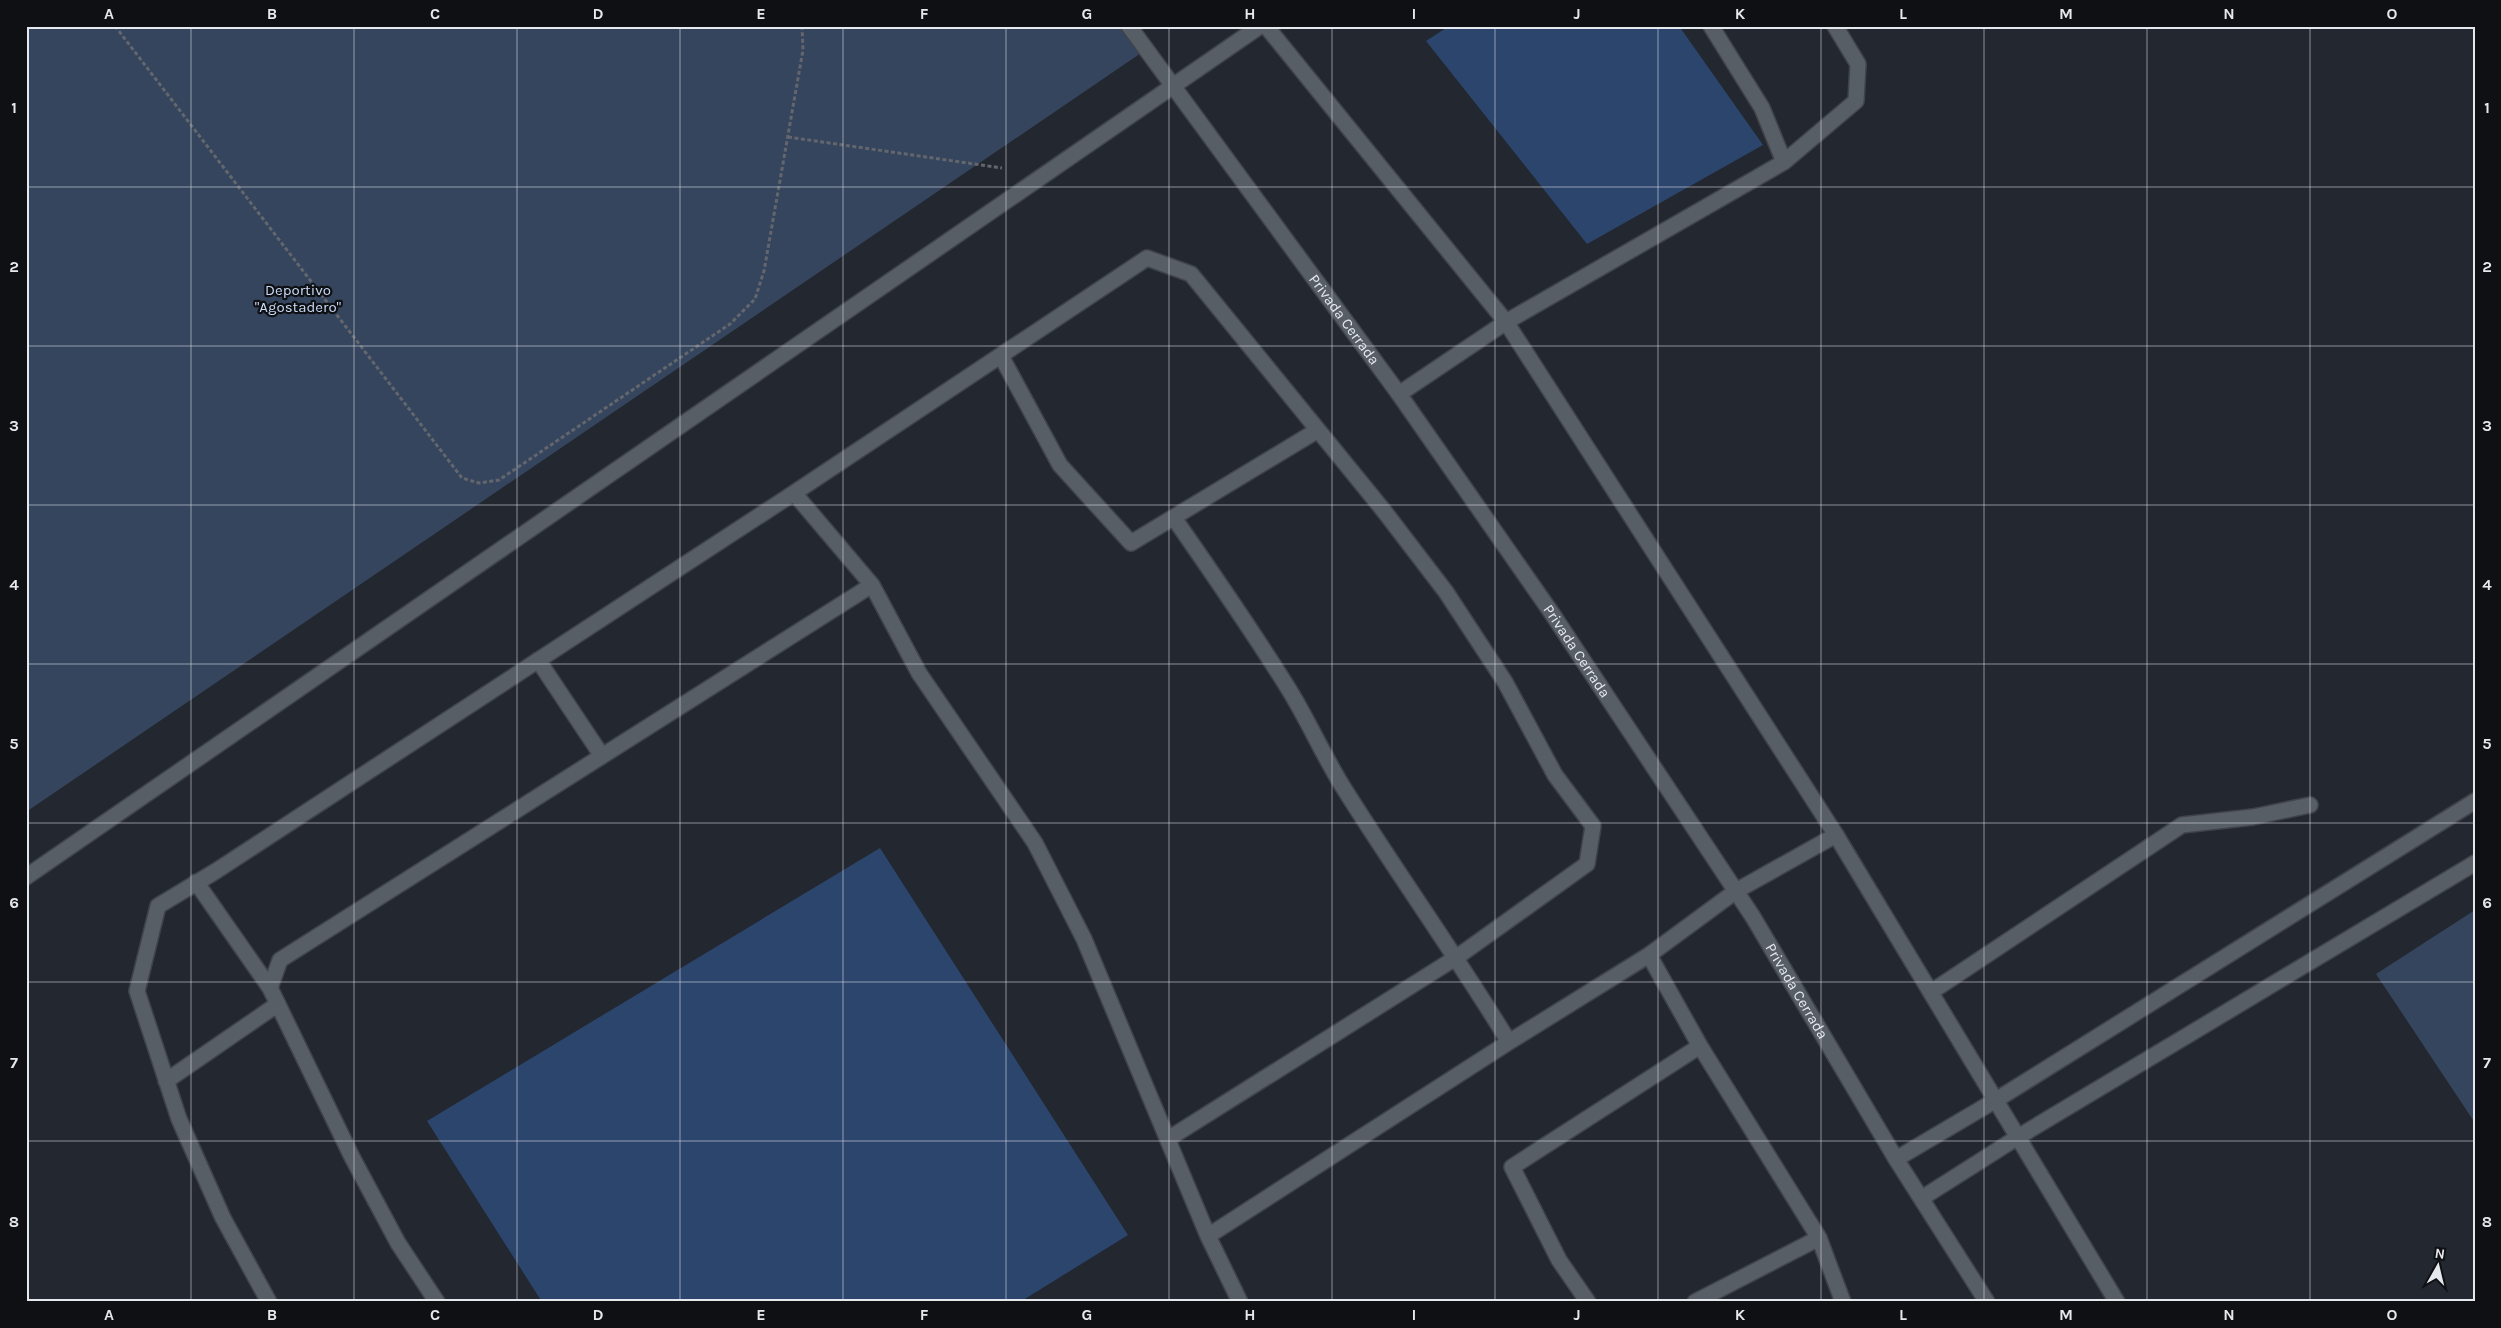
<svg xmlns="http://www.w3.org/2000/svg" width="2501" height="1328" font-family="Karla,sans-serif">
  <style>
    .green { fill: #35455d }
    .building { fill: #2c456d }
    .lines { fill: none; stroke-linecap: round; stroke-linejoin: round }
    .service-casing { stroke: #40444a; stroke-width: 18 }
    .minor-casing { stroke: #40444a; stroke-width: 18 }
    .tertiary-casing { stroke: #40444a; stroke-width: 18 }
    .path { stroke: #63666d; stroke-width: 3; stroke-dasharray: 4 2.5; stroke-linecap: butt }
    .service { stroke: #585e66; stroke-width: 15 }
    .minor { stroke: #585e66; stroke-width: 15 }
    .tertiary { stroke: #585e66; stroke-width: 15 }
    .grid { fill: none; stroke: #e5e8ed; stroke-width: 1; stroke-opacity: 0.55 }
    .labels { text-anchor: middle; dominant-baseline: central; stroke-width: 4.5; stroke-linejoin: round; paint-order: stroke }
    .park-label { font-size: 15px; fill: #c9daf6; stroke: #0e1014 }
    .street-label { font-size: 15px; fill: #e5e8ed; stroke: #0e1014 }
    .neatline { fill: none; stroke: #e5e8ed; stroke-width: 2 }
    .grid-label { font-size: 16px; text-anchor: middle; font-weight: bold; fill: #e5e8ed }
  </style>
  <rect width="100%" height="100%" fill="#23272f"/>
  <path class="green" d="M26,26H1127L1147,49L26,812Z
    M2475,910V1123L2376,974Z"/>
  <path class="building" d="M1449,26H1679L1763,145L1587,244L1426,41Z
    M880,848L1128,1235L1020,1302H542L427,1121Z"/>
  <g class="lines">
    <g class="service-casing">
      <path id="service" d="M1711,26L1762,108L1784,162
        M1001,356L1060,465L1131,543L1318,430
        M1399,394L1506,322L1784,162L1856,101L1858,64L1835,26
        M794,493L1147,258L1191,274L1384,511L1446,592L1505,682L1555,775L1593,826L1587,864L1457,957L1168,1139
        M1174,518C1213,574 1252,630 1288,688C1308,720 1323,755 1343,787C1397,873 1456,955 1509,1042
        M538,660L602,756
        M196,882L270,988
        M1649,955L1700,1046L1819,1238L1843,1302
        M1931,992L2182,825L2253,817L2310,805
        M166,1081L278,1004
        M1208,1236L1509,1042L1649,955L1736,891L1836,835
        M269,1302L223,1218L179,1119L137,991L158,906L216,871L794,493L872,585L919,673L1035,843L1084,939L1208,1236L1240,1302
        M437,1302L398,1243L352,1157L270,988L280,960L872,585
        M1588,1302L1559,1260L1512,1167L1700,1046
        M1695,1302L1819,1238"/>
    </g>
    <g class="minor-casing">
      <path id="minor" d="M26,877L1260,26
        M1896,1159L1996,1100L2475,801
        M1922,1198L2018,1137L2475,863"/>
    </g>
    <g class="tertiary-casing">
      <g id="tertiary">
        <path id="s1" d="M1129,26L1399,394L1551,612L1753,917L1896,1159L1987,1302"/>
        <path d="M1266,26L1506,322L1836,835L2117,1302"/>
      </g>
    </g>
    <path class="path" d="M115,26L462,478L479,483L499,480L730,324L755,299L764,271L803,50L802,26
      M788,137L1002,168"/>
    <use href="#service" class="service"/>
    <use href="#minor" class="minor"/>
    <use href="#tertiary" class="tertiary"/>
  </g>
  <path class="grid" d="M191,26V1302M354,26V1302M517,26V1302M680,26V1302M843,26V1302M1006,26V1302M1169,26V1302M1332,26V1302M1495,26V1302M1658,26V1302M1821,26V1302M1984,26V1302M2147,26V1302M2310,26V1302M26,187H2475M26,346H2475M26,505H2475M26,664H2475M26,823H2475M26,982H2475M26,1141H2475"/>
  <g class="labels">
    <g class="park-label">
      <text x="298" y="290">Deportivo<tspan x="298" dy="17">"Agostadero"</tspan></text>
    </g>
    <g class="street-label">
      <text stroke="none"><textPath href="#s1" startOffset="364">Privada Cerrada</textPath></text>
      <text stroke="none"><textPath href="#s1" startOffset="769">Privada Cerrada</textPath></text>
      <text stroke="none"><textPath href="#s1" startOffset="1174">Privada Cerrada</textPath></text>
    </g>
  </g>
  <rect width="2501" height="1328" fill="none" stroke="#0e1014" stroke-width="55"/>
  <g transform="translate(2438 1266) rotate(8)" stroke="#0e1014" stroke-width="4" paint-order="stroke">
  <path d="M0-4L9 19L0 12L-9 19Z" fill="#e5e8ed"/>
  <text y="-8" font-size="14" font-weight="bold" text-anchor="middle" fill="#e5e8ed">N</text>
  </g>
  <rect x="28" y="28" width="2446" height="1272" class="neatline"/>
  <g class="grid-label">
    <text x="109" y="19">A</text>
    <text x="272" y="19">B</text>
    <text x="435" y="19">C</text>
    <text x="598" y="19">D</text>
    <text x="761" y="19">E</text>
    <text x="924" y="19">F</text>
    <text x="1087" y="19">G</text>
    <text x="1250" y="19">H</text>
    <text x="1414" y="19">I</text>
    <text x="1577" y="19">J</text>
    <text x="1740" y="19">K</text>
    <text x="1903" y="19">L</text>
    <text x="2066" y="19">M</text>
    <text x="2229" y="19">N</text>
    <text x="2392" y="19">O</text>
    <text x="14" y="113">1</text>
    <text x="2487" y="113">1</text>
    <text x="14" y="272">2</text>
    <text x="2487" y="272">2</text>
    <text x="14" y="431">3</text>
    <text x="2487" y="431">3</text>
    <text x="14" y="590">4</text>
    <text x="2487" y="590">4</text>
    <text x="14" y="749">5</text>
    <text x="2487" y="749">5</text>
    <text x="14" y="908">6</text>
    <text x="2487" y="908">6</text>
    <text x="14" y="1068">7</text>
    <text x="2487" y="1068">7</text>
    <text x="14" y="1227">8</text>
    <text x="2487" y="1227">8</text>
    <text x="109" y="1320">A</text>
    <text x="272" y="1320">B</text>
    <text x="435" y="1320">C</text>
    <text x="598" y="1320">D</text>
    <text x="761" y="1320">E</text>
    <text x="924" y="1320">F</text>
    <text x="1087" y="1320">G</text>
    <text x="1250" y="1320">H</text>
    <text x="1414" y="1320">I</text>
    <text x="1577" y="1320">J</text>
    <text x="1740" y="1320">K</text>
    <text x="1903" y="1320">L</text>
    <text x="2066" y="1320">M</text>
    <text x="2229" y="1320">N</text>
    <text x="2392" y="1320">O</text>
  </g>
</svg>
